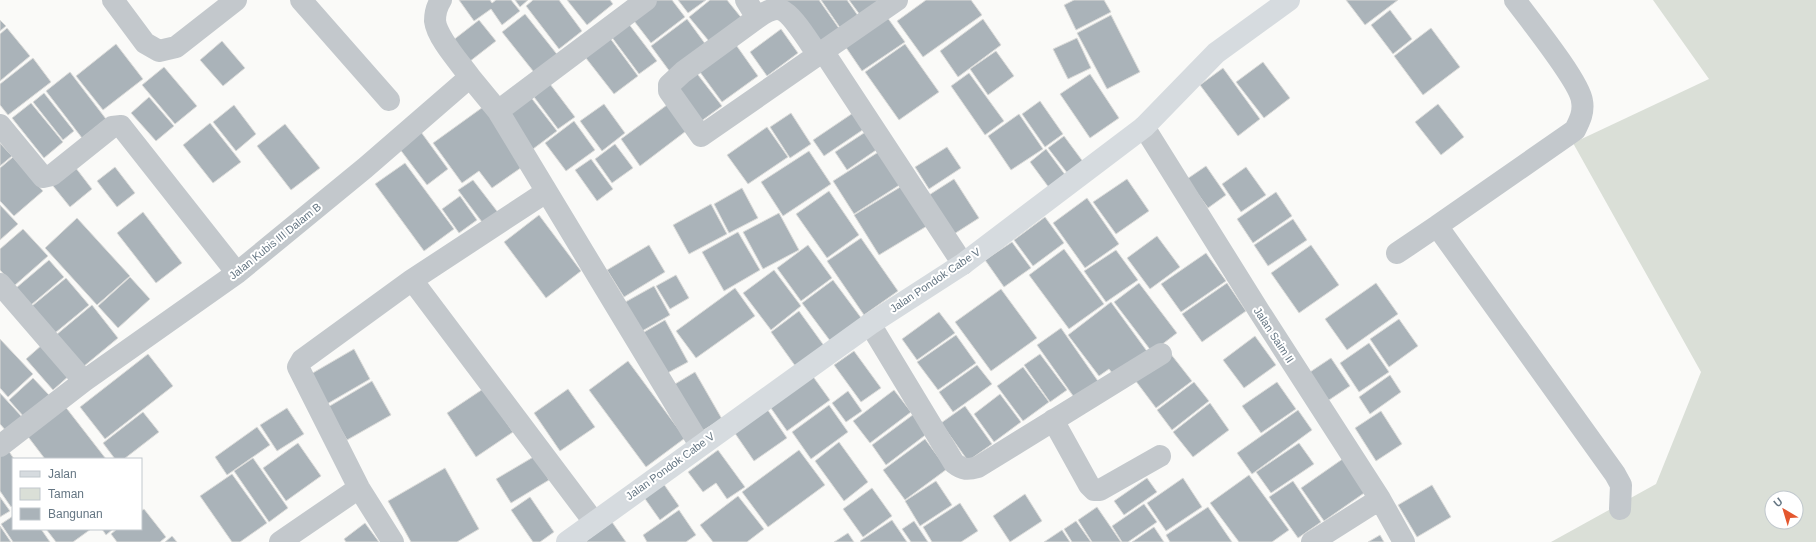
<svg xmlns="http://www.w3.org/2000/svg" width="1816" height="542" font-family="Helvetica,sans-serif">
  <style>
    .green { fill: #dadfd7; fill-rule: evenodd }
    .building { fill: #aab3b9; stroke: #dcdcda }
    .lines { fill: none; stroke-linecap: round; stroke-linejoin: round }
    .street { stroke: #c3c8cc; stroke-width: 22 }
    .secondary { stroke: #d6dbdf; stroke-width: 22 }
    .labels { text-anchor: middle; dominant-baseline: central; stroke-width: 4; stroke-linejoin: round; paint-order: stroke }
    .street-label { font-size: 11px; fill: #657683; stroke: #fff }
  </style>
  <rect width="100%" height="100%" fill="#fafaf8"/>
  <path class="green" d="M1653,0H1816V542H1551L1656,484L1701,372L1573,143L1709,79ZM1772,498H1796V522H1772Z"/>
  <path class="building" d="M459,0H490L492,3L496,0H511L520,11L502,25L491,9L474,21Z
    M515,0H528L520,7Z
    M533,0H559L582,31L559,49L526,6Z
    M567,0H610L613,4L587,25Z
    M653,0H672L685,17L651,43L631,17Z
    M678,0H706L688,13Z
    M710,0H727L744,21L713,46L689,17Z
    M783,0H819L843,34L818,51Z
    M821,0H847L861,20L843,32Z
    M849,0H877L882,6L863,19Z
    M926,0H971L982,15L923,57L897,21Z
    M1074,0H1104L1111,12L1076,30L1064,5Z
    M1346,0H1398L1365,25Z
    M1390,10L1412,39L1393,54L1371,25Z
    M525,14L560,58L537,76L502,32Z
    M1111,15L1140,72L1107,89L1077,33Z
    M887,17L905,42L862,71L845,46Z
    M625,19L657,61L639,74L608,32Z
    M687,19L709,49L673,76L651,46Z
    M983,19L1001,45L958,77L940,51Z
    M0,20L6,26L0,31Z
    M479,20L496,41L469,62L452,41Z
    M7,28L30,56L0,81V34Z
    M1431,28L1460,67L1423,95L1394,56Z
    M781,29L798,53L767,76L750,52Z
    M607,34L638,76L614,94L582,53Z
    M1077,38L1091,68L1068,79L1053,49Z
    M222,41L245,68L223,86L200,60Z
    M734,42L758,76L722,102L697,68Z
    M116,44L143,79L103,110L76,76Z
    M905,44L939,92L899,120L865,72Z
    M996,51L1014,76L988,95L970,69Z
    M33,58L51,82L8,115L0,105V84Z
    M1263,62L1290,98L1264,118L1236,82Z
    M164,67L197,106L175,124L142,85Z
    M1223,68L1260,119L1238,136L1200,85Z
    M695,71L722,106L700,122L673,87Z
    M70,72L106,119L82,138L46,91Z
    M969,73L1004,121L985,135L951,86Z
    M1090,74L1119,118L1090,138L1060,94Z
    M550,84L575,117L558,129L534,97Z
    M526,91L557,131L533,149L502,110Z
    M44,93L74,131L63,140L33,102Z
    M149,97L174,126L156,141L131,113Z
    M1040,101L1063,134L1045,147L1022,114Z
    M671,102L690,128L640,166L621,139Z
    M31,103L63,142L44,158L12,118Z
    M604,104L625,133L602,151L580,121Z
    M1438,104L1464,137L1441,155L1415,122Z
    M234,105L256,134L236,151L213,122Z
    M483,107L525,165L492,188L479,171L462,183L433,143Z
    M791,113L811,144L790,158L770,127Z
    M853,113L864,129L824,156L813,140Z
    M1019,114L1043,149L1011,170L988,136Z
    M574,121L595,150L566,171L545,143Z
    M210,123L241,162L213,183L183,145Z
    M285,124L320,168L291,190L257,146Z
    M767,127L788,157L748,184L727,155Z
    M870,129L882,146L847,170L835,152Z
    M421,132L448,169L427,185L399,148Z
    M1064,136L1084,163L1068,174L1048,148Z
    M0,143L12,156L0,166Z
    M615,144L633,168L612,183L595,159Z
    M947,147L961,168L929,189L915,167Z
    M1046,149L1066,176L1050,189L1030,162Z
    M809,151L831,184L783,216L761,182Z
    M880,151L901,184L854,214L833,181Z
    M13,157L43,191L14,216L0,201V168Z
    M591,159L613,189L597,201L575,170Z
    M72,163L92,189L70,207L49,181Z
    M405,163L454,229L424,251L375,184Z
    M1206,166L1226,195L1208,208L1187,179Z
    M115,167L135,193L117,207L97,181Z
    M1246,167L1266,195L1241,212L1222,184Z
    M954,179L979,218L954,234L929,195Z
    M1127,179L1149,211L1116,234L1093,202Z
    M473,180L500,215L485,226L458,190Z
    M902,186L927,226L879,255L854,215Z
    M742,188L758,218L729,233L714,204Z
    M829,191L859,235L827,258L796,214Z
    M1276,192L1292,216L1253,243L1237,219Z
    M460,196L477,220L459,233L442,209Z
    M1087,198L1119,244L1085,268L1053,223Z
    M711,204L727,234L689,254L673,225Z
    M0,205L18,224L0,240Z
    M143,212L182,263L156,283L117,233Z
    M779,213L799,250L763,269L743,232Z
    M539,215L581,271L546,298L504,242Z
    M1045,217L1064,243L1033,266L1014,240Z
    M77,218L130,276L97,305L45,248Z
    M1293,219L1307,240L1268,266L1254,245Z
    M23,229L48,256L14,286L0,270V249Z
    M738,232L760,270L724,291L702,252Z
    M1157,236L1180,267L1150,289L1127,258Z
    M861,238L898,291L864,315L827,261Z
    M1012,242L1031,268L1004,287L985,260Z
    M649,245L665,272L624,297L607,270Z
    M808,245L832,278L801,301L777,268Z
    M1311,245L1339,285L1299,313L1271,273Z
    M1064,249L1104,304L1069,329L1029,275Z
    M1116,250L1138,280L1106,302L1084,271Z
    M1206,253L1226,281L1181,312L1161,284Z
    M49,260L64,277L31,305L16,288Z
    M774,270L801,306L771,330L743,293Z
    M676,275L689,298L670,309L656,286Z
    M130,277L150,299L118,328L98,306Z
    M66,278L89,305L55,333L32,306Z
    M833,280L862,319L831,342L802,303Z
    M1139,283L1177,333L1152,352L1114,302Z
    M1227,283L1246,311L1202,342L1182,314Z
    M1376,283L1398,314L1347,350L1325,319Z
    M654,286L670,315L637,334L620,305Z
    M735,288L755,316L696,358L676,331Z
    M1001,289L1037,338L991,371L955,322Z
    M1111,302L1149,354L1116,378L1109,369L1099,376L1068,335Z
    M92,305L118,338L83,367L56,335Z
    M799,311L825,347L796,367L771,332Z
    M939,312L955,333L917,360L902,339Z
    M1399,319L1418,346L1389,367L1370,339Z
    M665,320L688,362L662,376L639,335Z
    M1061,328L1100,384L1076,400L1037,345Z
    M956,335L976,363L938,390L917,362Z
    M1255,336L1276,365L1244,388L1223,360Z
    M0,339L33,374L8,397L0,388Z
    M1369,343L1389,372L1359,392L1340,363Z
    M43,344L70,375L53,390L26,359Z
    M354,349L370,379L327,404L311,374Z
    M854,351L881,388L861,402L834,365Z
    M1170,353L1192,381L1156,408L1135,380Z
    M148,354L173,386L105,439L80,407Z
    M1040,354L1067,390L1050,402L1024,365Z
    M1331,358L1350,386L1326,402L1307,374Z
    M628,361L685,438L646,467L589,390Z
    M977,365L992,384L953,412L939,392Z
    M1023,367L1049,402L1023,421L997,386Z
    M809,371L830,400L787,431L766,401Z
    M695,372L722,419L697,434L670,387Z
    M1390,375L1401,392L1370,414L1359,397Z
    M33,378L49,395L24,417L9,400Z
    M372,381L391,415L347,440L328,407Z
    M1194,382L1209,401L1172,430L1157,410Z
    M1277,382L1296,409L1261,433L1242,406Z
    M483,389L513,432L476,457L447,413Z
    M568,389L595,427L560,451L534,413Z
    M894,390L911,412L870,443L853,421Z
    M848,391L862,411L846,422L832,403Z
    M0,393L23,418L7,432L0,424Z
    M1000,394L1021,422L994,442L974,414Z
    M1210,403L1229,430L1193,457L1173,432Z
    M64,405L106,459H45L26,434Z
    M829,405L848,432L811,459L792,432Z
    M765,406L787,438L754,461L732,429Z
    M965,406L992,444L968,461L941,423Z
    M287,408L304,434L277,451L260,425Z
    M1298,410L1312,430L1252,474L1237,453Z
    M1381,411L1402,444L1376,461L1355,428Z
    M143,412L159,432L124,459H115L103,443Z
    M914,414L928,433L886,465L872,445Z
    M257,427L270,445L227,475L215,457Z
    M925,439L947,469L905,500L883,470Z
    M839,442L868,482L844,501L815,461Z
    M298,443L321,476L286,501L263,468Z
    M1299,443L1314,464L1271,493L1256,472Z
    M8,450L14,459L13,505L11,507L0,491V455Z
    M718,450L745,487L727,499L716,483L703,492L688,472Z
    M799,450L825,485L768,527L742,492Z
    M535,456L549,480L511,503L496,479Z
    M253,458L288,508L269,522L234,471Z
    M1344,458L1367,491L1324,521L1301,488Z
    M445,468L479,529L457,542H411L388,501Z
    M232,474L267,523L240,542H232L200,496Z
    M1249,475L1289,530L1272,542H1239L1210,503Z
    M1147,478L1157,492L1124,515L1114,501Z
    M1183,478L1202,507L1166,531L1147,503Z
    M936,481L952,505L920,526L905,501Z
    M1293,481L1321,522L1298,538L1269,497Z
    M663,483L679,506L660,520L643,496Z
    M1432,485L1451,517L1417,537L1398,505Z
    M872,488L892,516L863,537L843,509Z
    M1025,494L1042,521L1010,542L993,516Z
    M738,496L764,529L747,542H713L700,525Z
    M0,497L10,511L0,517Z
    M530,497L554,532L540,542H533L511,510Z
    M960,503L978,531L961,542H932L923,527Z
    M1144,504L1157,522L1128,542H1122L1112,526Z
    M1097,507L1121,542H1092L1078,520Z
    M1208,507L1232,542H1170L1166,535Z
    M144,509L166,537L160,542H117L111,534L117,529H141V511Z
    M679,510L696,535L686,542H647L643,535Z
    M13,516V529H41L50,542H13L1,524Z
    M892,520L907,542H861L860,541Z
    M914,521L928,542H911L902,529Z
    M1076,521L1091,542H1072L1064,529Z
    M612,522L626,542H587L586,541Z
    M365,523L379,542H346L344,539Z
    M0,526L11,542H0Z
    M1154,527L1164,542H1132Z
    M46,529H91L73,542H56Z
    M102,529H113L106,535Z
    M1062,530L1070,542H1044Z
    M848,533L854,542H834Z
    M1380,535L1384,542H1368Z
    M172,536L177,542H165Z"/>
  <g class="lines">
    <path class="street" d="M113,0L145,43L159,51L176,47L236,0
      M301,0L389,100
      M746,0L757,18L683,72L669,85V91L701,136L897,0
      M1515,0C1529,19 1580,82 1582,101C1584,112 1580,120 1575,130L1437,226L1615,474L1621,485L1620,509
      M757,18C763,14 770,9 777,9C790,9 810,44 818,55
      M823,51L963,264
      M470,77L498,111L700,445
      M498,111L646,0
      M0,125L43,177L52,175L112,127L121,126L237,273
      M1144,127L1259,311L1380,499L1404,542
      M1397,253L1437,226
      M412,280L594,522
      M0,284L84,381
      M870,324L954,463C963,470 968,470 978,467L1161,354
      M1053,420L1089,485L1094,490H1100L1160,456
      M0,446L84,381L237,273L365,168L470,77C460,63 437,38 435,21C435,13 437,6 441,0
      M280,542L359,488
      M393,542L359,488L298,367L302,360L412,280L546,192
      M1312,542L1380,499"/>
    <path class="secondary" d="M567,542L870,324L963,264L1144,127L1216,53L1289,0"/>
  </g>
  <g class="labels">
    <g class="street-label">
      <text transform="translate(275 241) rotate(-39)">Jalan Kubis III Dalam B</text>
      <text transform="translate(935 280) rotate(-34)">Jalan Pondok Cabe V</text>
      <text transform="translate(1274 335) rotate(57)">Jalan Saim II</text>
      <text transform="translate(670 466) rotate(-36)">Jalan Pondok Cabe V</text>
    </g>
  </g>
  <rect x="12" y="458" width="130" height="72" fill="#ffffff" stroke="#c1c8cd"/>
  <rect x="20" y="471" width="20" height="6" fill="#d6dbdf" stroke="#c1c8cd"/>
  <text x="48" y="478" font-size="12" fill="#657683">Jalan</text>
  <rect x="20" y="488" width="20" height="12" fill="#dadfd7" stroke="#c1c8cd"/>
  <text x="48" y="498" font-size="12" fill="#657683">Taman</text>
  <rect x="20" y="508" width="20" height="12" fill="#aab3b9" stroke="#c1c8cd"/>
  <text x="48" y="518" font-size="12" fill="#657683">Bangunan</text>
  <g transform="translate(1784 510) rotate(322)"><circle r="19" fill="#ffffff" stroke="#c1c8cd"/>
  <path d="M0-3L7 15L0 10L-7 15Z" fill="#e4572e"/>
  <text y="-6" font-size="11" font-weight="bold" text-anchor="middle" fill="#657683">U</text>
  </g>
</svg>
